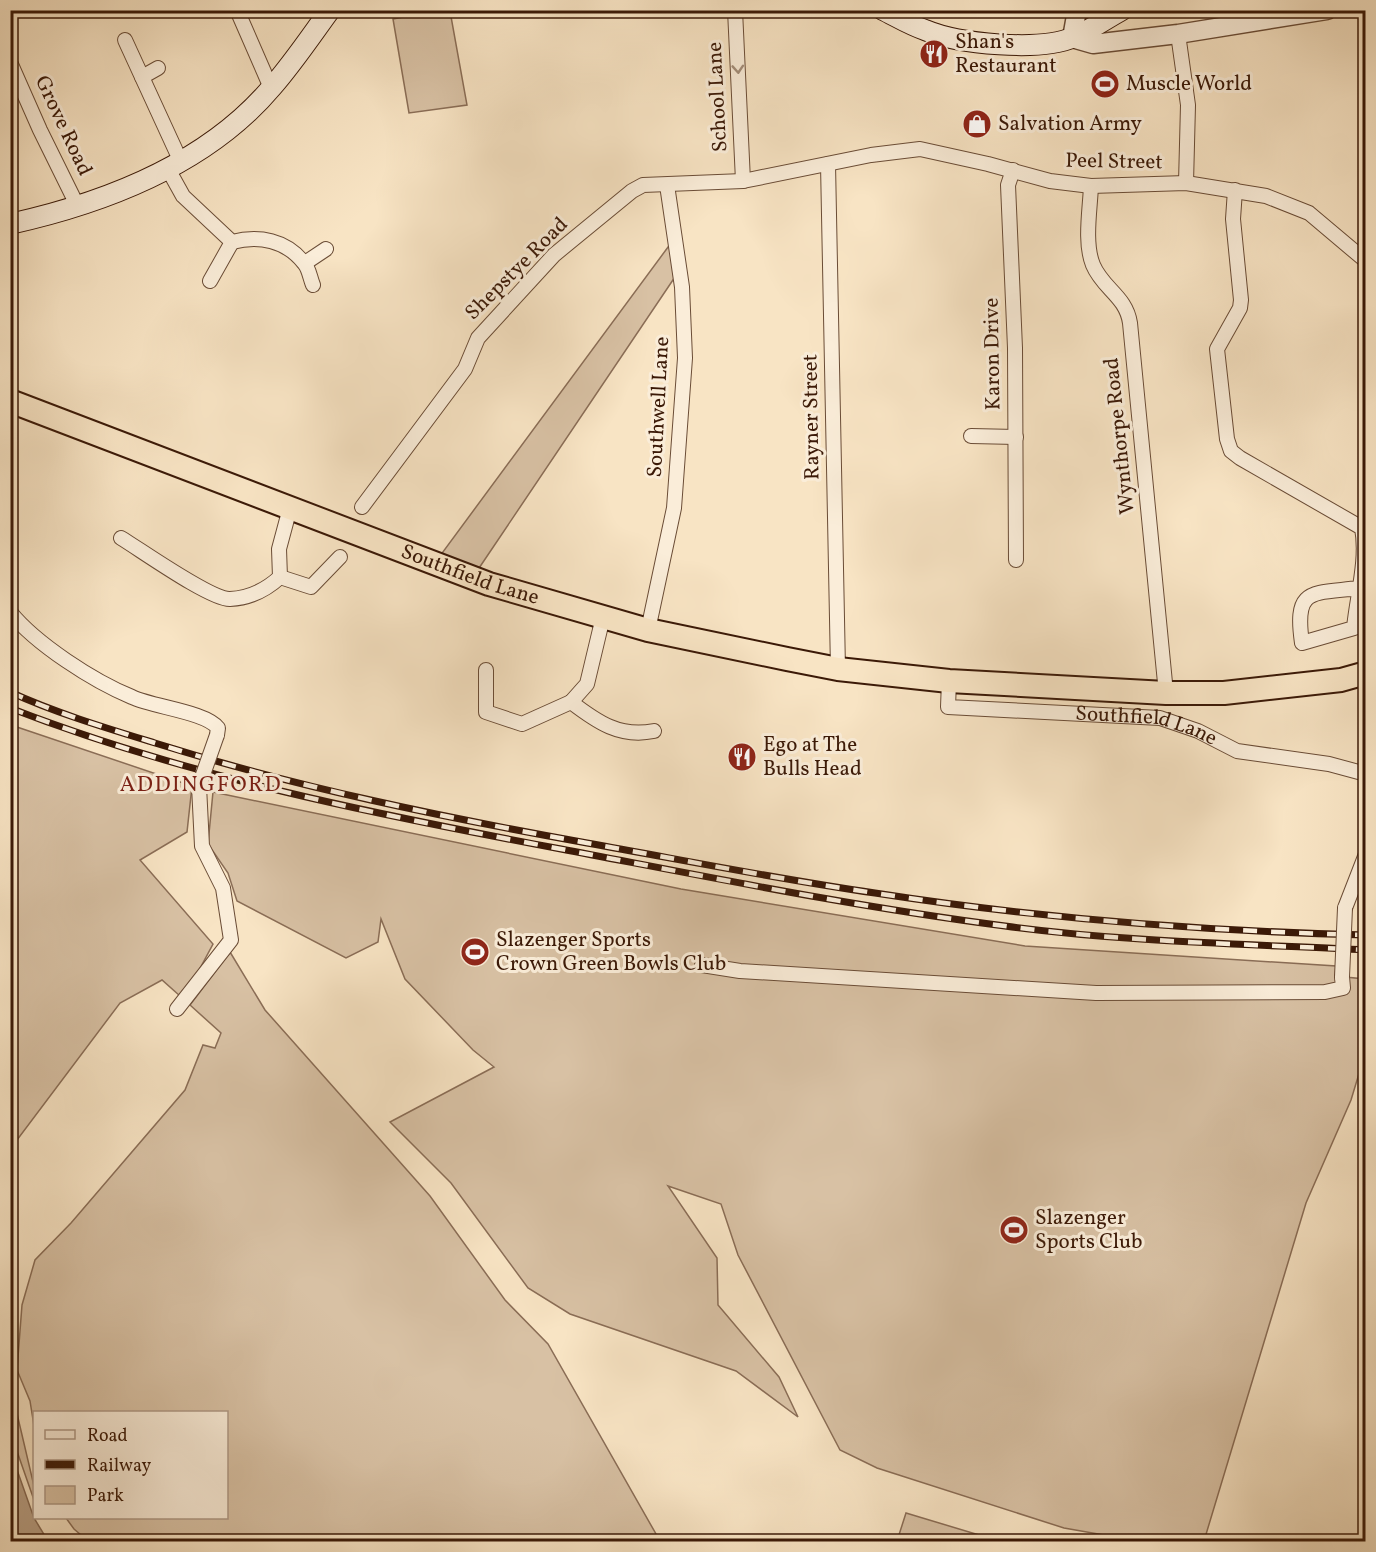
<svg xmlns="http://www.w3.org/2000/svg" width="1376" height="1552" font-family="Vollkorn,serif">
  <style>
    .green { fill: #d8c1a4; stroke: #8a6d56; stroke-width: 1.5 }
    .water { fill: #b89f84; stroke: #866952; stroke-width: 1.5 }
    .lines { fill: none; stroke-linecap: round; stroke-linejoin: round }
    .minor-casing { stroke: #6a4c36; stroke-width: 16 }
    .tertiary-casing { stroke: #6a4c36; stroke-width: 21 }
    .secondary-casing { stroke: #3b1907; stroke-width: 22 }
    .trunk-casing { stroke: #3b1907; stroke-width: 26 }
    .minor { stroke: #faedd9; stroke-width: 14 }
    .tertiary { stroke: #faedd9; stroke-width: 18 }
    .secondary { stroke: #faedd9; stroke-width: 20 }
    .trunk { stroke: #f8e4c4; stroke-width: 22 }
    .rail-casing { stroke: #3b1907; stroke-width: 7 }
    .rail { stroke: #faedd9; stroke-width: 4.5; stroke-dasharray: 14; stroke-linecap: butt }
    .minor-bridge-casing { stroke: #6a4c36; stroke-width: 16; stroke-linecap: butt }
    .minor-bridge { stroke: #faedd9; stroke-width: 14 }
    .oneway { stroke: #a48e7a }
    .labels { text-anchor: middle; dominant-baseline: central; stroke-width: 6; stroke-linejoin: round; paint-order: stroke }
    .poi-label { font-size: 21px; fill: #3b1907; stroke: #faedd9; text-anchor: start }
    .street-label { font-size: 21px; fill: #3b1907; stroke: #faedd9 }
    .neighbourhood-label { font-size: 22px; letter-spacing: 1.5px; fill: #7a1f14; stroke: #faedd9 }
  </style>
  <rect width="100%" height="100%" fill="#f8e4c4"/>
  <filter id="stains"><feTurbulence type="fractalNoise" baseFrequency=".00333" numOctaves="4"/><feColorMatrix values="0 0 0 0 .2 0 0 0 0 .09 0 0 0 0 .02 0 0 0 .5 -.17"/></filter>
  <radialGradient id="worn" r=".72"><stop offset=".6" stop-color="#630" stop-opacity="0"/><stop offset="1" stop-color="#630" stop-opacity=".3"/></radialGradient>
  <path class="green" d="M434,11H450L467,105L409,113L393,19Z
    M674,239L679,271L473,577L434,564Z
    M11,725L192,786L187,832L140,860L213,944L198,972L180,996L162,980L120,1003L11,1148Z
    M213,792L681,889L1025,946L1336,966L1335,976L1365,979V1054L1351,1100L1306,1203L1204,1541H1138L1064,1528L877,1468L840,1450L738,1255L721,1204L668,1186L717,1258L718,1305L779,1377L798,1417L736,1371L570,1314L528,1288L451,1183L390,1122L494,1067L473,1050L405,979L381,919L378,942L346,958L237,901L228,873L208,844Z
    M230,952L265,1010L430,1196L505,1300L548,1344L660,1541H88L74,1529L66,1518H226V1412H34V1426L30,1401L17,1370L22,1305L35,1260L71,1223L185,1090L203,1045L215,1048L221,1033L190,1005Z
    M11,1388L34,1486V1500L11,1434Z
    M906,1513L999,1541H897Z"/>
  <path class="water" d="M11,1230L15,1260L11,1286H10Z
    M10,1450L34,1518L48,1541H11Z"/>
  <g class="lines">
    <g class="minor-casing">
      <g id="minor">
        <path d="M237,10L271,88"/>
        <path d="M735,10L743,181"/>
        <path d="M1178,34L1188,105L1186,183"/>
        <path d="M125,40L181,162"/>
        <path d="M10,62L40,130L78,207"/>
        <path d="M142,77L158,68"/>
        <path d="M828,164L838,669"/>
        <path d="M168,169L183,196L232,242C259,235 286,240 304,263C309,268 310,278 313,285"/>
        <path d="M1013,170L1008,185L1015,348L1016,560"/>
        <path d="M1091,186C1090,210 1084,243 1093,265C1103,289 1126,296 1130,323L1166,693"/>
        <path d="M1235,190L1233,219L1241,300L1240,308L1217,349L1227,439L1231,451L1240,458L1362,528C1368,559 1357,596 1354,628L1302,643C1294,587 1311,594 1359,588"/>
        <path d="M305,263L326,249"/>
        <path d="M210,281L232,242"/>
        <path d="M971,436L1016,437"/>
        <path d="M362,507L465,369L478,338L554,255L632,191L643,185L743,181L871,155L920,149L988,164L1050,181L1091,186L1186,183L1266,196L1309,213L1366,261"/>
        <path d="M121,538C141,550 211,600 230,599C250,598 266,590 280,577L279,549L290,508"/>
        <path d="M280,577L311,587L340,557"/>
        <path d="M10,612C36,644 93,681 132,697C153,707 206,712 218,728L217,735"/>
        <path d="M648,630L674,508L685,358L682,287L667,185"/>
        <path d="M486,670V712L522,724L571,702C597,722 620,738 654,731"/>
        <path id="s1" d="M949,681L948,707L1160,718L1198,731L1237,751L1329,764L1366,774"/>
        <path d="M571,702L587,684L603,617"/>
        <path d="M1345,908L1366,854"/>
        <path d="M702,965L740,971L1096,993L1325,992L1343,988L1342,977"/>
        <path d="M177,1009L231,940L223,888L202,846L199,786"/>
      </g>
    </g>
    <g class="tertiary-casing">
      <path id="tertiary" d="M1077,10L1072,38L1093,44L1178,34L1327,10"/>
    </g>
    <g class="secondary-casing">
      <path id="secondary" d="M883,10C897,17 910,25 925,30C958,44 1040,52 1074,37C1090,30 1106,19 1122,10
        M10,224C105,203 208,163 272,87C293,63 311,36 330,10"/>
    </g>
    <g class="trunk-casing">
      <g id="trunk">
        <path id="s2" d="M10,401L489,584L648,630L787,659L838,669L949,681L1166,693H1224L1341,680L1366,673"/>
      </g>
    </g>
    <use href="#minor" class="minor"/>
    <use href="#tertiary" class="tertiary"/>
    <use href="#secondary" class="secondary"/>
    <use href="#trunk" class="trunk"/>
    <g class="rail-casing">
      <path id="rail" d="M10,692C56,713 106,728 155,743C296,787 442,817 587,843C683,860 778,879 875,893C1037,918 1201,931 1366,935
        M10,708C188,777 374,814 561,849C709,877 856,907 1005,926C1124,942 1246,944 1366,950"/>
    </g>
    <use href="#rail" class="rail"/>
    <g class="minor-bridge-casing">
      <path id="minor-bridge" d="M199,786L217,735
        M1342,977L1345,908"/>
    </g>
    <use href="#minor-bridge" class="minor-bridge"/>
  </g>
  <defs><path id="oneway-chevron" d="M-2-3.5L2.5 0L-2 3.5" fill="none" stroke-width="1.6" stroke-linecap="round" stroke-linejoin="round" transform="scale(1.5)"/></defs>
  <use class="oneway" href="#oneway-chevron" transform="translate(738 69) rotate(86)"/>
  <defs>
    <g id="restaurant-disc" transform="scale(1.5)"><circle r="9.5" fill="#8f2418" stroke="#faedd9"/><path d="M-5-6h1v4h1v-4h1v4h1v-4h1v5L-1.5 .5V6h-2V.5L-5-1ZM5-6V6H3V1.5H1.5Q1.5-4 5-6Z" fill="#fff"/></g>
    <g id="stadium-disc" transform="scale(1.5)"><circle r="9.5" fill="#8f2418" stroke="#faedd9"/><path d="M0-5a6.5 5 0 1 0 0 10a6.5 5 0 1 0 0-10ZM-3.5-1.8h7v3.6h-7Z" fill="#fff"/></g>
    <g id="shop-disc" transform="scale(1.5)"><circle r="9.5" fill="#8f2418" stroke="#faedd9"/><path d="M-5-2.5h2.3a2.7 3.5 0 0 1 5.4 0H5L5.5 6h-11ZM-1.5-2.5h3a1.5 2.3 0 0 0-3 0Z" fill="#fff"/></g>
  </defs>
  <g fill-rule="evenodd">
    <use href="#restaurant-disc" x="934" y="54"/>
    <use href="#stadium-disc" x="1105" y="84"/>
    <use href="#shop-disc" x="977" y="124"/>
    <use href="#restaurant-disc" x="742" y="757"/>
    <use href="#stadium-disc" x="475" y="952"/>
    <use href="#stadium-disc" x="1014" y="1230"/>
  </g>
  <g class="labels">
    <g class="poi-label">
      <text x="955" y="42">Shan's<tspan x="955" dy="24">Restaurant</tspan></text>
      <text x="1126" y="84">Muscle World</text>
      <text x="998" y="124">Salvation Army</text>
      <text x="763" y="745">Ego at The<tspan x="763" dy="24">Bulls Head</tspan></text>
      <text x="496" y="940">Slazenger Sports<tspan x="496" dy="24">Crown Green Bowls Club</tspan></text>
      <text x="1035" y="1218">Slazenger<tspan x="1035" dy="24">Sports Club</tspan></text>
    </g>
    <g class="street-label">
      <text transform="translate(718 97) rotate(-93)">School Lane</text>
      <text transform="translate(63 126) rotate(65)">Grove Road</text>
      <text transform="translate(1114 162) rotate(1)">Peel Street</text>
      <text transform="translate(517 269) rotate(-45)">Shepstye Road</text>
      <text transform="translate(993 354) rotate(-91)">Karon Drive</text>
      <text transform="translate(659 407) rotate(-87)">Southwell Lane</text>
      <text transform="translate(812 417) rotate(-91)">Rayner Street</text>
      <text transform="translate(1120 436) rotate(-96)">Wynthorpe Road</text>
      <text stroke="none"><textPath href="#s2" startOffset="492">Southfield Lane</textPath></text>
      <text stroke="none"><textPath href="#s1" startOffset="226">Southfield Lane</textPath></text>
    </g>
    <g class="neighbourhood-label">
      <text x="201" y="785">ADDINGFORD</text>
    </g>
  </g>
  <rect width="1376" height="1552" fill="none" stroke="#f8e4c4" stroke-width="36"/>
  <rect x="12" y="12" width="1352" height="1528" fill="none" stroke="#3b1907" stroke-width="3"/>
  <rect x="18" y="18" width="1340" height="1516" fill="none" stroke="#3b1907" stroke-width="1.5"/>
  <rect x="33" y="1411" width="195" height="108" fill="#faedd9" stroke="#ae9885" stroke-width="1.5"/>
  <rect x="45" y="1430" width="30" height="9" fill="#faedd9" stroke="#ae9885" stroke-width="1.5"/>
  <text x="87" y="1441" font-size="18" fill="#3b1907">Road</text>
  <rect x="45" y="1460" width="30" height="9" fill="#3b1907" stroke="#ae9885" stroke-width="1.5"/>
  <text x="87" y="1471" font-size="18" fill="#3b1907">Railway</text>
  <rect x="45" y="1486" width="30" height="18" fill="#d8c1a4" stroke="#ae9885" stroke-width="1.5"/>
  <text x="87" y="1501" font-size="18" fill="#3b1907">Park</text>
  <rect width="100%" height="100%" filter="url(#stains)"/>
  <rect width="100%" height="100%" fill="url(#worn)"/>
</svg>
